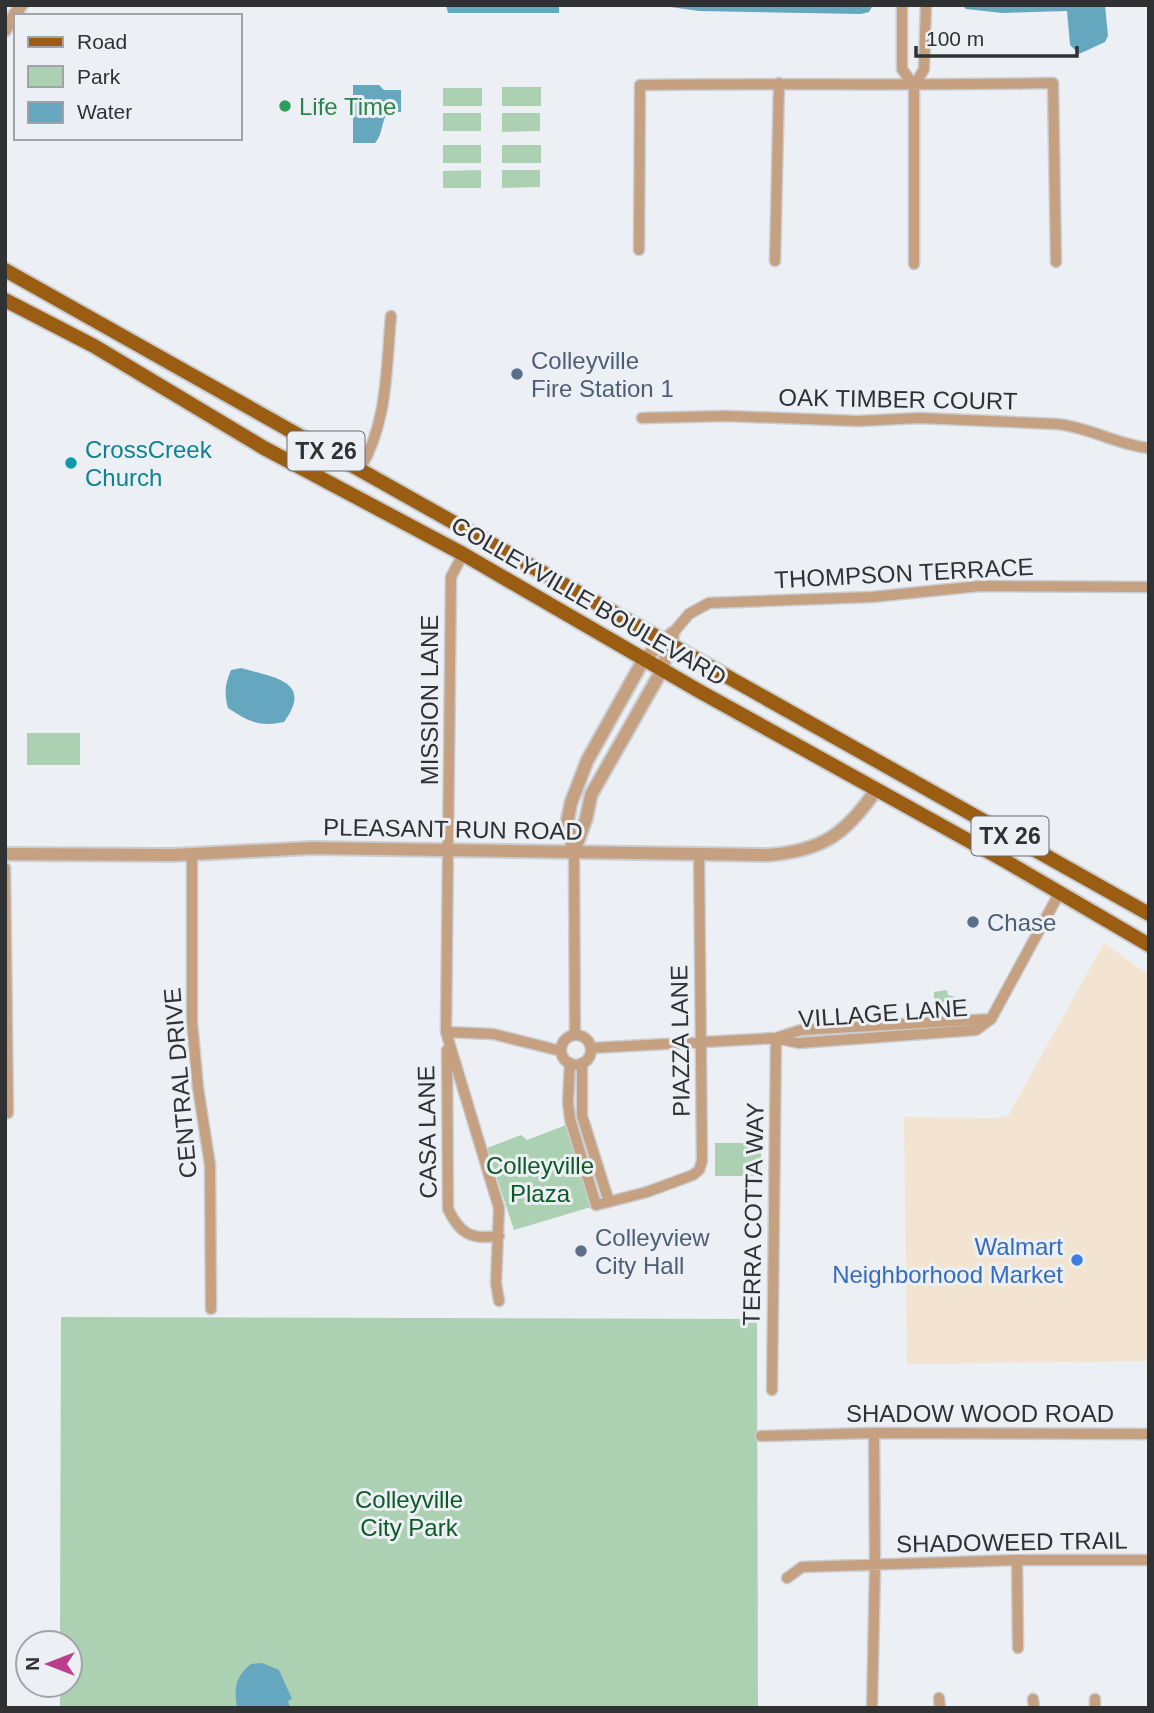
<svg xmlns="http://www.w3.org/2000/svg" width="1154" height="1713" font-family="Helvetica,sans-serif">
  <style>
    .commercial { fill: #f2e4d1 }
    .green { fill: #acd0b2 }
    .water { fill: #66a7c0 }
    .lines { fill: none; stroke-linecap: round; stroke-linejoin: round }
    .minor-casing { stroke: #caced2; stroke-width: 13 }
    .tertiary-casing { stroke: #caced2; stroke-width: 16 }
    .primary-casing { stroke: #caced2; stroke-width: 18 }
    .minor { stroke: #c5a181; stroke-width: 10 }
    .tertiary { stroke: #c5a181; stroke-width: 12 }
    .primary { stroke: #9b5d11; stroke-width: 14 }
    .leisure-dot { fill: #2e9e5b; stroke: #ecf0f5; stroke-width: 2.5 }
    .service-dot { fill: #5c6f8a; stroke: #ecf0f5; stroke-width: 2.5 }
    .culture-dot { fill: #0f9aa8; stroke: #ecf0f5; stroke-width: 2.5 }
    .shop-dot { fill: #3f7fe0; stroke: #ecf0f5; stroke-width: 2.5 }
    .labels { text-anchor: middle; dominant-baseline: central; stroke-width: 6; stroke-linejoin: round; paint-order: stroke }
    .shield { fill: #ecf0f5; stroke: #686a6d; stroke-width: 2 }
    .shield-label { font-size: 23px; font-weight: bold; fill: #303133 }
    .leisure-label { font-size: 24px; fill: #27864d; stroke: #ecf0f5; text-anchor: start }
    .service-label { font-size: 24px; fill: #4e5e75; stroke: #ecf0f5; text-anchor: start }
    .street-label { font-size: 24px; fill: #303133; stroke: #ecf0f5 }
    .culture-label { font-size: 24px; fill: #0d838f; stroke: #ecf0f5; text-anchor: start }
    .park-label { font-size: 24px; fill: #0d5928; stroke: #ecf0f5 }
    .shop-label { font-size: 24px; fill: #366cbe; stroke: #ecf0f5; text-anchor: end }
  </style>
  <rect width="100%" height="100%" fill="#ecf0f5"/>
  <path class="commercial" d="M1104,943L1149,975V1361L907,1364L904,1117L995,1118L1008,1116Z"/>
  <path class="green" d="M502,87H541V106H502Z
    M443,88H482V106H443Z
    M443,113H481V131H443Z
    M502,113H540V131L502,132Z
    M443,145H481V163H443Z
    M502,145H541V163H502Z
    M481,170V188H443V171Z
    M502,170H540V187L502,188Z
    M27,733H80V765H27Z
    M947,990L948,995L956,997V1002L938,1003L937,1000L934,1001V992Z
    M566,1125L591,1207L514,1230L487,1148L521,1135L527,1140Z
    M715,1143H761V1176H715Z
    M61,1317L757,1319L758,1708H60V1685H70V1643H60Z"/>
  <path class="water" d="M446,5H559V13H448Z
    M656,5H873L869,12L861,14L699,11Z
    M962,5H1105L1108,36L1105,42L1079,54L1070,45L1067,11L1002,13L966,9Z
    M353,85H379L384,90H401V112H389C380,121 384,133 375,143H353Z
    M241,668C270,677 315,680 284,722C259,727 249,722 228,708C224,693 225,684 231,670Z
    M262,1663L279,1670L292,1699L288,1701L290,1708H237C234,1689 235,1676 251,1664Z"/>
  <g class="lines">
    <g class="minor-casing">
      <path id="minor" d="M902,5V69L914,86
        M639,250L640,85C777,83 915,86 1053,83L1056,262
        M775,261L779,83
        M914,264V86L924,69L926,5
        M642,418L726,416L858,421L919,418L1057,424C1089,427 1117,445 1149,448
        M360,469C388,422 386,369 391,316
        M463,554L451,577L446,1032L499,1208L496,1283L499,1301
        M673,633L689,614L709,603L872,597L980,586L1149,587
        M574,852L575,1035
        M192,854V1022L198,1088L210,1165L211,1309
        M5,868L8,1113
        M446,1032L493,1034L561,1051
        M561 1050a15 15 0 1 1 30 0a15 15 0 1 1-30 0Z
        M776,1038L801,1030L990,1019
        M591,1048L776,1038L799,1043L976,1030L991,1019L1060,892
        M447,1050L448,1209C460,1234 471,1240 499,1236
        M570,1063L568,1102L570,1119L596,1205L647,1192L693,1175L699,1170L702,1161L699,854
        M582,1063V1116L609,1202
        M772,1390L776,1038
        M761,1436L874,1433L1149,1434
        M1017,1560L1018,1648
        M787,1578L802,1567L1017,1560H1149
        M939,1698L940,1708
        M1033,1699L1034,1708
        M872,1708L875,1566L874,1433
        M1095,1708V1699"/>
    </g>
    <g class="tertiary-casing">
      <path id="tertiary" d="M5,30L21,5
        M574,852L567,823L571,803L587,761L644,659L673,633
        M574,852L586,819L591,795L662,670L672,637
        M5,854L173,855L312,848L768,855C822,851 846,834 876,790"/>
    </g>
    <g class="primary-casing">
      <path id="primary" d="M5,270L1149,914
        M5,300L94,346L264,448L463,554L699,691L1007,862L1149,945"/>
    </g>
    <use href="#minor" class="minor"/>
    <use href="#tertiary" class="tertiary"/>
    <use href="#primary" class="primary"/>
  </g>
  <circle class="leisure-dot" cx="285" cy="106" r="7"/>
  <g class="service-dot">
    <circle cx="517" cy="374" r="7"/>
    <circle cx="973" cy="922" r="7"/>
    <circle cx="581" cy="1251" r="7"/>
  </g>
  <circle class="culture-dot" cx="71" cy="463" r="7"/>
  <circle class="shop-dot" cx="1077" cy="1260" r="7"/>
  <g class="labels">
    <g class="shield">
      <rect x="287.5" y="431.5" width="77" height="39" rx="5"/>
      <rect x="971.5" y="816.5" width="77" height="39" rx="5"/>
    </g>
    <g class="shield-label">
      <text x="326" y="451">TX 26</text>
      <text x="1010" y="836">TX 26</text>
    </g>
    <g class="leisure-label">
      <text x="299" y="106">Life Time</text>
    </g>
    <g class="service-label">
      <text x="531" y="360">Colleyville<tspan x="531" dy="28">Fire Station 1</tspan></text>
      <text x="987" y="922">Chase</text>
      <text x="595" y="1237">Colleyview<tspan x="595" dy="28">City Hall</tspan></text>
    </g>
    <g class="street-label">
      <text transform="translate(898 399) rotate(1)">OAK TIMBER COURT</text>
      <text transform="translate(904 573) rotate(-3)">THOMPSON TERRACE</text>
      <text transform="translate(589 601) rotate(30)">COLLEYVILLE BOULEVARD</text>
      <text transform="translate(429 700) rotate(-90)">MISSION LANE</text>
      <text transform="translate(453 829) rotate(1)">PLEASANT RUN ROAD</text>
      <text transform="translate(883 1013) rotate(-4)">VILLAGE LANE</text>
      <text transform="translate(680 1041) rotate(-91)">PIAZZA LANE</text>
      <text transform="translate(180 1083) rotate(-95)">CENTRAL DRIVE</text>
      <text transform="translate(427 1132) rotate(-91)">CASA LANE</text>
      <text transform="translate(753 1214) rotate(-89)">TERRA COTTA WAY</text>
      <text x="980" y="1413">SHADOW WOOD ROAD</text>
      <text transform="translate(1012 1542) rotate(-1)">SHADOWEED TRAIL</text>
    </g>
    <g class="culture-label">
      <text x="85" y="449">CrossCreek<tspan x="85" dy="28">Church</tspan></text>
    </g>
    <g class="park-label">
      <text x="540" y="1165">Colleyville<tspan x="540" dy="28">Plaza</tspan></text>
      <text x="409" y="1499">Colleyville<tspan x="409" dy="28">City Park</tspan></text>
    </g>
    <g class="shop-label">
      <text x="1063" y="1246">Walmart<tspan x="1063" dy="28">Neighborhood Market</tspan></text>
    </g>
  </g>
  <rect width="1154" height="1713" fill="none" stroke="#303133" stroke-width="14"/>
  <rect x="14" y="14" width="228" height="126" fill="#ecf0f5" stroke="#a1a4a7" stroke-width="2"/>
  <rect x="28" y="37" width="35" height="10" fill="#9b5d11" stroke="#a1a4a7" stroke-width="2"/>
  <text x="77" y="49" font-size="21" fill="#303133">Road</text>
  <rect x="28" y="66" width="35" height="21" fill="#acd0b2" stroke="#a1a4a7" stroke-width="2"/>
  <text x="77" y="84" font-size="21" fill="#303133">Park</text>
  <rect x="28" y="102" width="35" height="21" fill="#66a7c0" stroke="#a1a4a7" stroke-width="2"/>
  <text x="77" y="119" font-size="21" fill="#303133">Water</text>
  <g transform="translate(49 1664) rotate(270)"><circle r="33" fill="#ecf0f5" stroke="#a1a4a7" stroke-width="2"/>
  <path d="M0-5L12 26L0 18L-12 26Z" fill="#bb3e8c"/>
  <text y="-10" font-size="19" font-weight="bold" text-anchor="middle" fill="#303133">N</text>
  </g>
  <path d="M916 46v10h161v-10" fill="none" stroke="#303133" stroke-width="3.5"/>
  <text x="926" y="46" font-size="21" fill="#303133" stroke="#ecf0f5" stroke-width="5" paint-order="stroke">100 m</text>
</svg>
